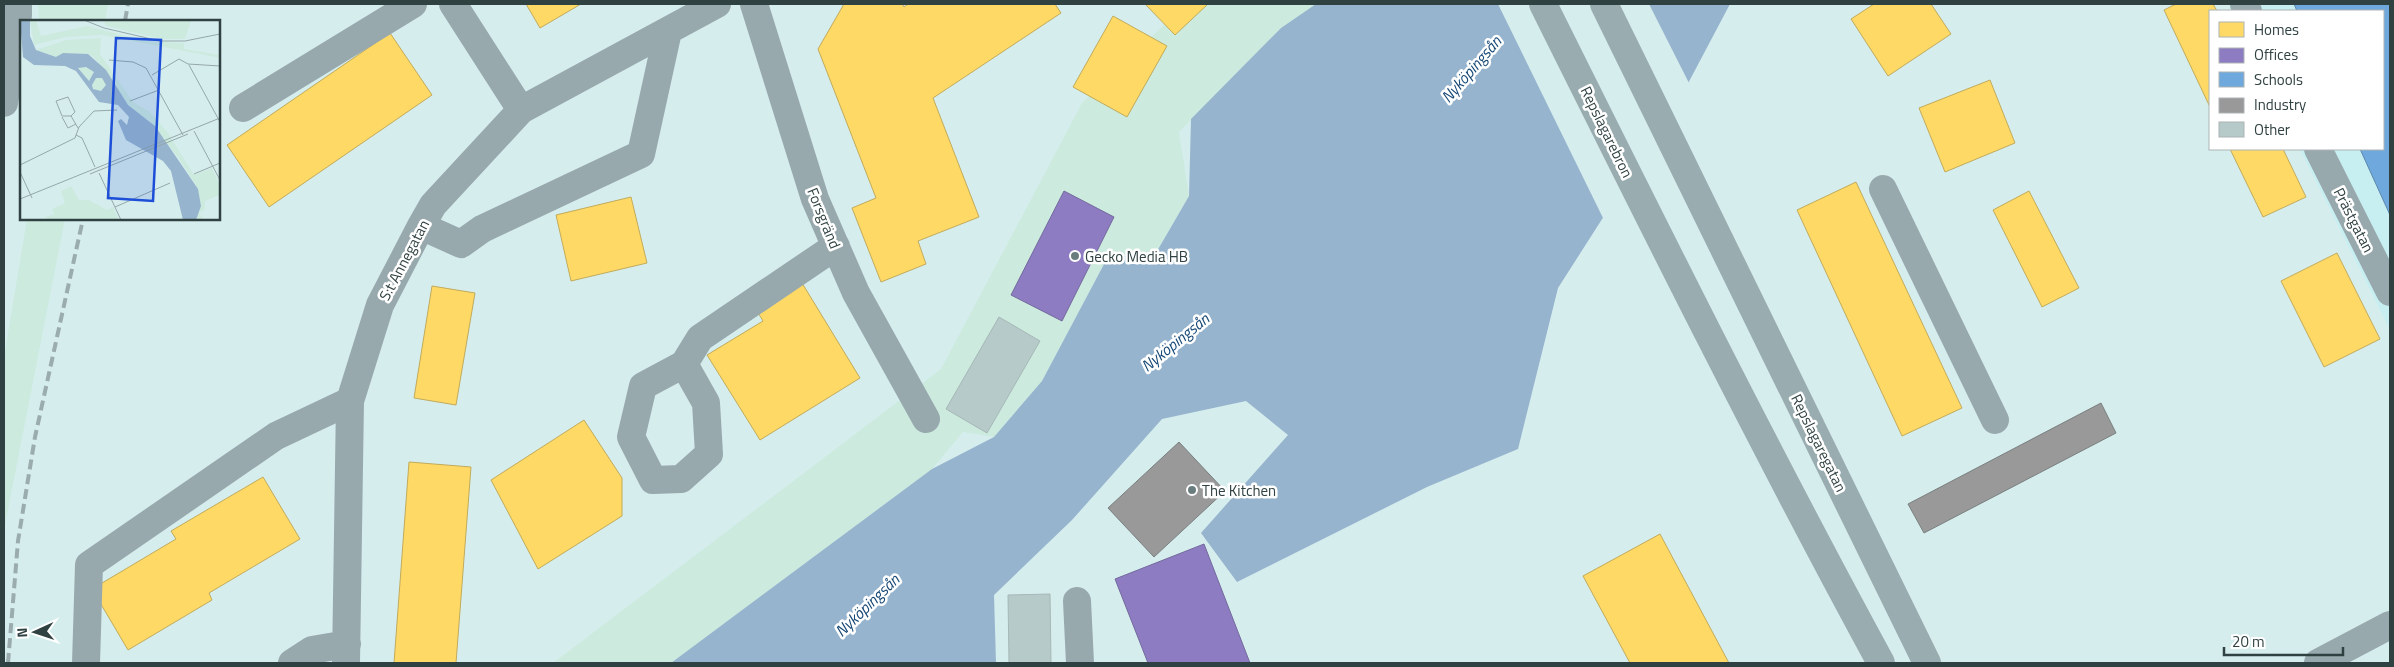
<svg xmlns="http://www.w3.org/2000/svg" width="2394" height="667" font-family="'Titillium Web',sans-serif">
  <style>
    .built { fill: #c7eef1 }
    .green { fill: #cceade }
    .water { fill: #96b4cd }
    .pier { fill: #d6edee }
    .homes { fill: #ffd966; stroke: #c1ab5b }
    .offices { fill: #8e7cc3; stroke: #726a9c }
    .schools { fill: #6fa8dc; stroke: #5c89ae }
    .industry { fill: #999; stroke: #7a7f7f }
    .building { fill: #b5cac9; stroke: #a6b8b7 }
    .lines { fill: none; stroke-linecap: round; stroke-linejoin: round }
    .minor { stroke: #98a9ae; stroke-width: 28 }
    .major { stroke: #99acb0; stroke-width: 28 }
    .rail { stroke: #9bacae; stroke-width: 4; stroke-dasharray: 10 5; stroke-linecap: butt }
    .poi-dot { fill: #6a7d7e; stroke: #fff; stroke-width: 2 }
    .labels { text-anchor: middle; dominant-baseline: central; stroke-width: 5; stroke-linejoin: round; paint-order: stroke }
    .street-label { font-size: 15px; fill: #304142; stroke: #fff }
    .poi-label { font-size: 15px; fill: #304142; stroke: #fff; text-anchor: start }
    .water-label { font-size: 16px; font-style: italic; fill: #164876; stroke: #fff }
    .inset-road { fill: none; stroke: #94a8a9; stroke-width: 1 }
    .view { fill: #1d4ed8; fill-opacity: 0.15; stroke: #1d4ed8; stroke-width: 2.5 }
    .inset-edge { fill: none; stroke: #304142; stroke-width: 2.5 }
  </style>
  <rect width="100%" height="100%" fill="#d6edee"/>
  <path class="built" d="M2228,4H2390V330L2300,149H2383V11H2232Z"/>
  <path class="green" d="M38,4H108L105,21H39Z
    M1186,4H1316L1281,28L1179,132L1189,196L1149,265L1111,251L1042,381L994,437L963,432L932,469L671,663H553L941,369L1082,103Z
    M27,219H65L4,530V357Z"/>
  <path class="water" d="M1316,4H1730L1684,91L1558,288L1518,449L1427,487L1237,582L1201,533L1288,435L1246,401L1162,419L1072,520L994,595L996,663H671L932,469L994,437L1042,381L1111,251L1149,265L1189,196L1191,119L1281,28Z"/>
  <path class="pier" d="M1498,4H1649L1690,85L1604,220Z"/>
  <path class="homes" d="M526,4H581L540,28Z
    M844,4H902L904,7L908,4H1055L1061,13L933,98L979,217L918,241L926,264L881,282L852,208L876,198L818,49Z
    M1145,4H1208L1175,35Z
    M1874,4H1931L1951,34L1888,76L1851,19Z
    M2176,4H2213L2217,11H2210V107L2164,10Z
    M1113,16L1167,46L1127,117L1073,87Z
    M390,33L432,95L269,207L227,145Z
    M1990,80L2015,143L1945,172L1919,108Z
    M2230,149H2283L2306,197L2263,217Z
    M1856,182L1962,408L1902,436L1797,210Z
    M2029,191L2079,288L2042,307L1993,210Z
    M631,197L647,263L571,281L556,215Z
    M2337,253L2380,339L2324,367L2281,281Z
    M802,283L860,378L760,440L707,355L763,321L757,311Z
    M432,286L475,293L456,405L414,398Z
    M584,420L622,478V516L538,569L491,480Z
    M409,462L471,467L456,663H394Z
    M263,477L300,539L209,593L212,600L128,650L92,589L176,539L171,531Z
    M1660,534L1729,663H1630L1583,576Z"/>
  <path class="offices" d="M1064,191L1114,217L1062,321L1011,295Z
    M1204,544L1250,663H1148L1115,579Z"/>
  <path class="schools" d="M2294,4H2390V215L2360,149H2383V11H2297Z"/>
  <path class="industry" d="M2101,403L2116,433L1924,533L1908,504Z
    M1179,442L1225,491L1154,557L1108,508Z"/>
  <path class="building" d="M999,317L1040,341L987,433L946,409Z
    M1050,594L1051,663H1009L1008,595Z"/>
  <g class="lines">
    <path class="minor" d="M453,4L521,110
      M754,4L815,199L856,293L926,419
      M2244,4L2248,11
      M4,103L18,15V4
      M243,108L413,4
      M2318,149L2390,292
      M1883,189L1995,420
      M421,226L461,244L482,229L641,154L668,31
      M684,364L706,403L709,454L681,479L653,480L631,437L643,386L684,364L700,338L836,246
      M1077,601L1080,663
      M86,663L89,565L276,436L350,401
      M292,663L312,650L347,644
      M346,663L350,401L380,305L421,226L433,205L521,110L717,4
      M2318,663L2390,625"/>
    <path class="major" d="M1543,4C1653,225 1763,446 1881,663
      M1604,4L1927,663"/>
    <path class="rail" d="M125,21L128,4
      M8,663L18,541L35,437L83,219"/>
  </g>
  <g class="poi-dot">
    <circle cx="1075" cy="256" r="5"/>
    <circle cx="1192" cy="490" r="5"/>
  </g>
  <g class="labels">
    <g class="street-label">
      <text transform="translate(1607 132) rotate(64)">Repslagarebron</text>
      <text transform="translate(824 218) rotate(68)">Forsgränd</text>
      <text transform="translate(2354 220) rotate(63)">Prästgatan</text>
      <text transform="translate(404 260) rotate(-62)">S:t Annegatan</text>
      <text transform="translate(1819 443) rotate(64)">Repslagaregatan</text>
    </g>
    <g class="poi-label">
      <text x="1085" y="256">Gecko Media HB</text>
      <text x="1202" y="490">The Kitchen</text>
    </g>
    <g class="water-label">
      <text transform="translate(1471 69) rotate(-49)">Nyköpingsån</text>
      <text transform="translate(1175 342) rotate(-39)">Nyköpingsån</text>
      <text transform="translate(867 605) rotate(-44)">Nyköpingsån</text>
    </g>
  </g>
  <g transform="translate(20 20)">
    <rect width="200" height="200" fill="#d6edee"/>
    <path d="M10,0H16L21,16L67,6L126,21L164,23V29L200,35V38L82,15L46,17L14,25ZM83,0H179L171,1L165,19H141L86,6ZM81,18L80,34L113,82L130,92L148,113L174,155L192,148L200,165V175L185,181V189L179,193L183,200H176L178,169L160,140L129,100L119,96L108,85L73,36L68,34L36,37L16,30L46,20ZM66,46L74,52L69,61L58,48ZM72 64a7 7 0 1 1 14 0a7 7 0 1 1-14 0ZM51,166L59,180H69L87,190L93,187L99,200H27L26,197L34,194L32,189L45,183L41,171Z" fill="#cceade"/>
    <path d="M0,0H10V16L16,30L36,37L43,33L68,34L86,50L108,85L135,106L178,169L181,186L176,200H163L151,151L143,141L106,120L98,101L101,99L107,105L109,97L98,85L79,82L56,51L45,46L14,45L3,37ZM66,47L74,52L69,61L58,48ZM76,58H82L86,65L81,71L73,69L72,65Z" fill="#96b4cd" fill-rule="evenodd"/>
    <path class="inset-road" d="M64,0L84,8L140,21H165L200,14M89,40L113,42L126,48L163,115M169,45L200,102M132,55L159,39L168,44L200,46M110,81L139,70M51,96L55,92L48,77L36,81L42,96H51L58,108M42,97L48,108L56,104M174,111L200,160M56,115L62,118L75,147M0,145L55,118L59,107L74,91L97,90M0,152L12,178M79,153L101,200M70,154L168,114M174,154L200,143M0,179L200,98M95,187L150,163"/>
    <path class="view" d="M96,18L141,20L133,181L88,178Z"/>
    <rect width="200" height="200" class="inset-edge"/>
  </g>
  <rect width="2394" height="667" fill="none" stroke="#304142" stroke-width="10"/>
  <rect x="2209" y="10" width="175" height="140" fill="#ffffff" stroke="#acb3b3"/>
  <rect x="2219" y="22" width="25" height="15" fill="#ffd966" stroke="#acb3b3"/>
  <text x="2254" y="35" font-size="15" fill="#304142">Homes</text>
  <rect x="2219" y="48" width="25" height="15" fill="#8e7cc3" stroke="#acb3b3"/>
  <text x="2254" y="60" font-size="15" fill="#304142">Offices</text>
  <rect x="2219" y="72" width="25" height="15" fill="#6fa8dc" stroke="#acb3b3"/>
  <text x="2254" y="85" font-size="15" fill="#304142">Schools</text>
  <rect x="2219" y="98" width="25" height="15" fill="#999999" stroke="#acb3b3"/>
  <text x="2254" y="110" font-size="15" fill="#304142">Industry</text>
  <rect x="2219" y="122" width="25" height="15" fill="#b5cac9" stroke="#acb3b3"/>
  <text x="2254" y="135" font-size="15" fill="#304142">Other</text>
  <g transform="translate(35 632) rotate(267)" stroke="#ffffff" stroke-width="4" paint-order="stroke">
  <path d="M0-4L9 19L0 12L-9 19Z" fill="#304142"/>
  <text y="-8" font-size="14" font-weight="bold" text-anchor="middle" fill="#304142">N</text>
  </g>
  <path d="M2224 647v8h119v-8" fill="none" stroke="#304142" stroke-width="2.5"/>
  <text x="2232" y="647" font-size="15" fill="#304142" stroke="#ffffff" stroke-width="4" paint-order="stroke">20 m</text>
</svg>
